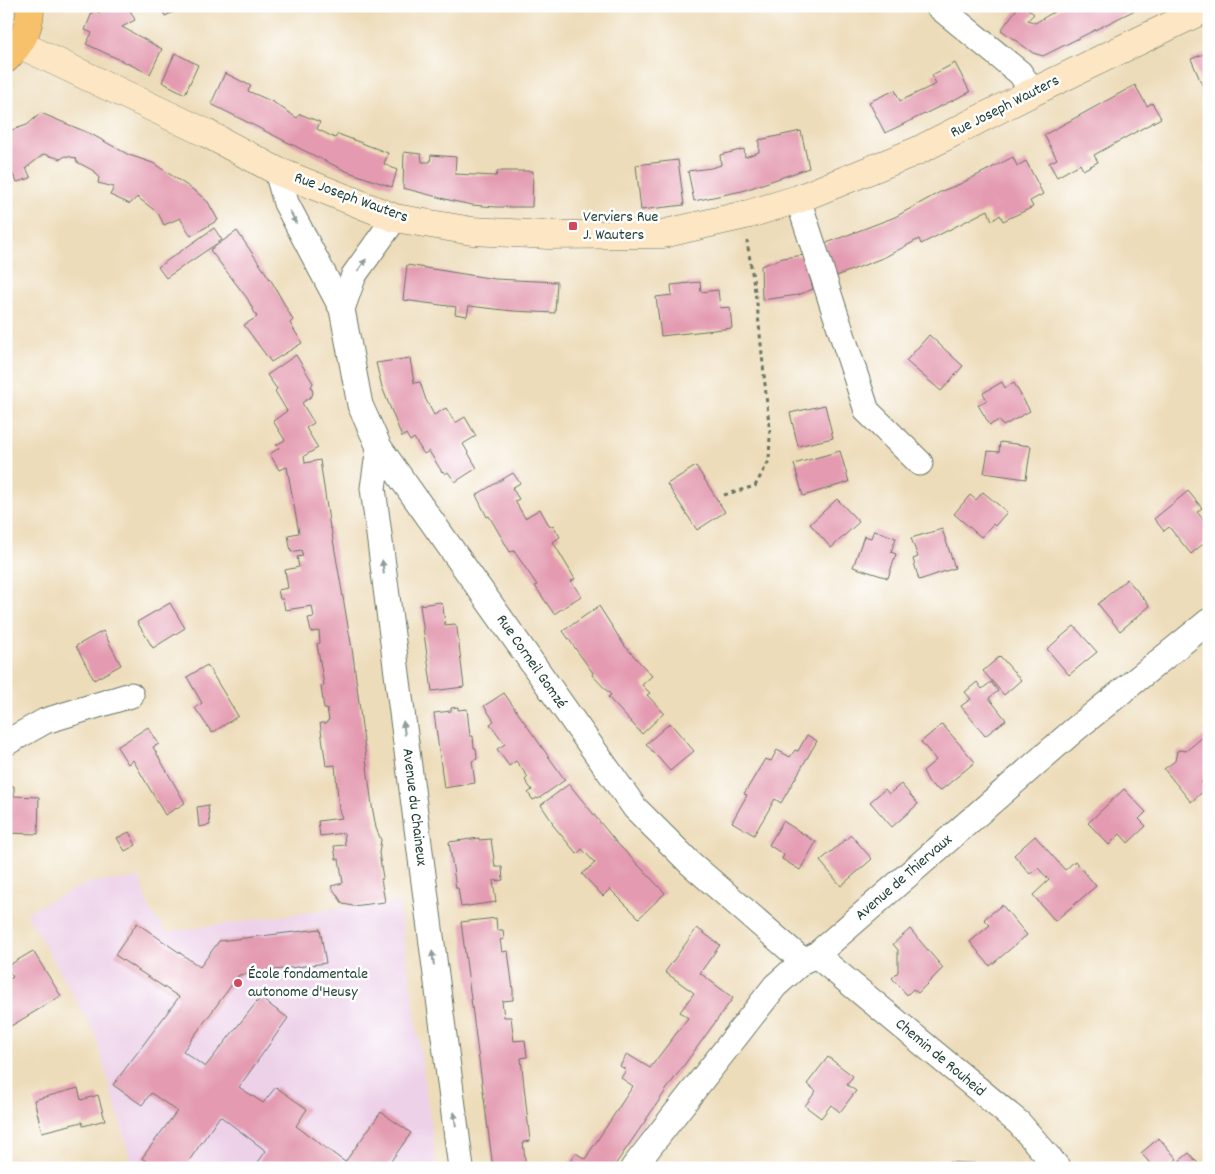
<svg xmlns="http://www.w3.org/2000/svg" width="1215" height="1174" font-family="Dekko,sans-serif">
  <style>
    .built { fill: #edd1e9 }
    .building { fill: #e49bb1 }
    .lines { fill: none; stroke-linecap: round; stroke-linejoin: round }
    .street-casing { stroke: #677563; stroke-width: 27 }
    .secondary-casing { stroke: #677563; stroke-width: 29 }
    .highway-casing { stroke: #677563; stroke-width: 29 }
    .path { stroke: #677563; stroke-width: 3; stroke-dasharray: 4 4; stroke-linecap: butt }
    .street { stroke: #fff; stroke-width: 25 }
    .secondary { stroke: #fce6c4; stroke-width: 28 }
    .highway { stroke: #f7c06b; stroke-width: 28 }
    .oneway { fill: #8f9e9a }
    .poi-dot { fill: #d1495b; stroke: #fff; stroke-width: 2 }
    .labels { text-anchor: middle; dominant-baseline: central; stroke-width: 5; stroke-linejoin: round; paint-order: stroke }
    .street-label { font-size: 16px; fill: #1f3d34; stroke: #fff }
    .poi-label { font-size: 16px; fill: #1f3d34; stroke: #fff; text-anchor: start }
  </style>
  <rect width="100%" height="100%" fill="#fff"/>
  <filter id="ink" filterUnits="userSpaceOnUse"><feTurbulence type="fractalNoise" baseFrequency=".02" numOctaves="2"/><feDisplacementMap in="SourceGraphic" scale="10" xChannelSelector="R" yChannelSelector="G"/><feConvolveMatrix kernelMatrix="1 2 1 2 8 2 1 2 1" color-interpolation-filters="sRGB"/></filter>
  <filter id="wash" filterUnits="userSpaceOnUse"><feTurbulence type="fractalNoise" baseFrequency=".0096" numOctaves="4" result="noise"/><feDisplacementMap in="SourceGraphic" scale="20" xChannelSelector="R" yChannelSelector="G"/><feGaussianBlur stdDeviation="1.12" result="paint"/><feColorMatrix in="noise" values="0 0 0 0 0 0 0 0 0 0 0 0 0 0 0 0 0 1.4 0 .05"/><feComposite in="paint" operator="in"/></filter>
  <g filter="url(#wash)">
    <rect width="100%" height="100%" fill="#eddcb9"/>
    <path class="built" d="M140,878L149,909L167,932L367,904L399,902L437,1168H133L95,1034L26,912L90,882Z"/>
    <g id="blocks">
      <path class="building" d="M114,6H128L135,20L122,27L162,49L150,74L86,44L92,33L85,30L93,10L100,13Z
        M160,6H186L165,16Z
        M1019,6H1024L1034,14L1028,20L1035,23L1064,6H1143L1043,56L1033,53L1001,30Z
        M1209,52V93L1206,94L1191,59Z
        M175,53L198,65L185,94L162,82Z
        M955,63L970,92L885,133L869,102L895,90L900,101L936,84L932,75Z
        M225,73L251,86L248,91L273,102L297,118L300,114L320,122L317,129L335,138L338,134L388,153L384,164L397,170L392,187L346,171L325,161L211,104Z
        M1135,85L1147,106L1152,103L1161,118L1094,155L1098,162L1083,170L1080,164L1057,177L1049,163L1057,159L1044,135Z
        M41,113L91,134L129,155L153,163L195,191L208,202L218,220L191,236L180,218L164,225L158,213L137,197L130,204L110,195L114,187L98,183L99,177L94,171L77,162L76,158L65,156L61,159L44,154L26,168L31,178L17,182L10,169L6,171V132L27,125Z
        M801,131L809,168L742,191L694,201L688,171L711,168L721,165L720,155L744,149L745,157L759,152V140Z
        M404,152L421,154L422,162H430L431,155L456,157L455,174L496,176L498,171H533L532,207H496L472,205L453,201L403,188Z
        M1013,157L1017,166L1026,161L1043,194L1030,201L1033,207L1003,221L1000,215L992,221L988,210L921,244L919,239L885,257L834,277L824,244L895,217L942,191L960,184Z
        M678,160L684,205L641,210L636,165Z
        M214,228L222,240L166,278L158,267Z
        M237,231L272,282L293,320L290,323L302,343L271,362L244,325L257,317L247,298L210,250Z
        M804,255L813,289L798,295L762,300L761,266L783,258Z
        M407,265L495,279L557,282L555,313L513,311L469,306L467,316L455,314L456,307L403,300Z
        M700,282L701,292L718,290L720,308L730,307L732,328L661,336L656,297L672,295L671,285Z
        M929,335L963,366L941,391L906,361Z
        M296,355L313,383L311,387L313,392L312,396L302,403L314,423L306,428L318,448L304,456L305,463L320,460L330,528H331L353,655L372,806L376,828L381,840L379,853L383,878L381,879L385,902L353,906L343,904L331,886L343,883L339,859H336L334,846L345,845L344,833L320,836L318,821L342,818L339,810L335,765L326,766L323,744L320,723H327V721L329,720L327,709H324L321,686L324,685L317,644L320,643L319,631L311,632L308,618L314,617L312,606L285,610L283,599H280L278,590L288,588L285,570L299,567L297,557L303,556L301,550L291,552L288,535L299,533L287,467L279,470L270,454L279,448L276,445L285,440L273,421L287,411L275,391L277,389L267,375Z
        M410,358L414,383L420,382L426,400L434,415L446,408L455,423L465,417L476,436L463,444L477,468L455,482L448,472L445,474L443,471L442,472L429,451L424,454L414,438L410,441L406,434L402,437L382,387L376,363Z
        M1002,382L1005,388L1014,383L1030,411L1003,426L999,420L990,425L978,405L987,400L983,393Z
        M825,405L833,438L798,446L790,413Z
        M1000,442L1031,446L1026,479L984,473L988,451L999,452Z
        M840,451L849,482L803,496L794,464Z
        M696,466L725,512L697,530L667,484Z
        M513,473L520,483L512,488L519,499L515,501L525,518L540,509L550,527L553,525L560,537L553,542L575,579L571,581L581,596L554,614L535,586L537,585L514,551L510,552L489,516L487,517L476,495Z
        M1188,491L1202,508L1197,512L1209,526V539L1191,554L1169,527L1164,531L1154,519Z
        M983,492L1007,512L995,526L993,524L981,537L954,514L970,495L976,500Z
        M837,499L859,522L831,548L810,524Z
        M942,529L955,568L919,580L913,559L918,557L911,538Z
        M874,530L896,538L891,552L896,554L888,578L853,567L864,536L871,538Z
        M1127,579L1150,606L1120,631L1098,604Z
        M440,602L443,606L445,625L455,624L457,628L464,687L432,691L420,605Z
        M170,603L185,628L153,648L137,622Z
        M599,606L624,645L652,676L642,685L650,693L647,695L664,713L642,734L608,697L611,695L592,675L593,673L563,631Z
        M1074,626L1097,652L1069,675L1047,649Z
        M103,631L121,665L94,680L76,646Z
        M1000,656L1021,680L1004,695L983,671Z
        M207,665L238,716L212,733L195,708L202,703L187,677Z
        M977,682L982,689L991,682L998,691L989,698L1006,720L985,736L961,706L971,699L965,692Z
        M504,693L565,780L538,799L537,798L533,800L528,793L532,790L525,780L528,777L516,761L509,766L497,749L505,744L490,724L494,721L484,706Z
        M458,707V710L467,709L470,736H473L474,748H476L477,759L472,761L475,783L444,788L434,713L451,711V708Z
        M670,723L694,751L670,771L646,744Z
        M942,724L975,762L940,791L929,783L923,771L936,760L921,742Z
        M148,727L159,744L153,747L185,803L165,815L133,760L128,764L117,747Z
        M1209,732V776L1201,782L1206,789L1191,802L1164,769L1175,761L1177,751L1181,750L1186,751Z
        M807,735L817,741L781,803L775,799L754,835L732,822L747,795L744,794L765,759L771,761L777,750L790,757L795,750L798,751Z
        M569,784L617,843L665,893L639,918L610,889L603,896L582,874L595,863L582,849L577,854L552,824L553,823L541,805Z
        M901,784L918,804L892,827L870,802L885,789L889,794Z
        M6,786H14V796L39,797L38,834L6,833Z
        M1124,789L1146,812L1139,819L1146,826L1128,843L1120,834L1109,845L1088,823Z
        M208,805L210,825L199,827L197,807Z
        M783,821L816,842L800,870L782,859L784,855L769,845Z
        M129,832L136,845L125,851L117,838Z
        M851,835L872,859L841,886L820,861Z
        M1035,836L1065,870L1075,861L1096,886L1055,921L1033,895L1049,880L1038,868L1030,874L1014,855Z
        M479,838V840L491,839L495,867H502L503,880L493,881L496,902L461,907L458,888H456L449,842Z
        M1002,905L1027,935L990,966L970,942L990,925L984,919Z
        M496,918L497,930H503L504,939L500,940L502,952L508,951L513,990V1000L502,1001L504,1017H511L514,1041L525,1040L527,1057L521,1058L530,1141L523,1142L526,1168H493L461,922Z
        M137,923L200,967L219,941L320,929L326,963L239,975L183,1051L205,1067L260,998L288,1018L239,1087L263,1103L276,1087L307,1109L296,1126L345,1162L381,1112L411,1133L386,1168H254L266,1151L220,1116L184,1168H154L142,1158L177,1111L151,1093L142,1105L113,1085L179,997L115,955Z
        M697,928L720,945L700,973L733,998L671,1083L613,1168H566L576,1153L585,1159L633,1086L621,1078L626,1070L620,1066L627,1054L650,1068L688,1018L680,1012L694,993L665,972Z
        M910,929L943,968L918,993L913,989L907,995L892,978L898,972V950L893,944Z
        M33,951L61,996L6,1029V981L13,977L6,967Z
        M828,1057L853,1076L847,1085L856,1091L840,1112L831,1105L821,1118L805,1106L816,1091L807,1084Z
        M78,1088L81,1100L98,1095L105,1120L83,1126L82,1122L42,1132L34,1100Z
        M1159,1138L1177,1159L1167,1168H1154L1141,1153Z
        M1189,1153L1202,1168H1171Z
        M949,1162L988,1164L987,1168H948Z"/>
    </g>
  </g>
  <g filter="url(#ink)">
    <use href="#blocks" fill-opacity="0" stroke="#677563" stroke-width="1"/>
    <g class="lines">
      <g class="street-casing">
        <path id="street" d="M938,6L1020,73L1033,92
          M277,171L286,203L342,309L360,405L379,447L635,808L690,863L803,961
          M798,199L867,411L920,463
          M342,309L354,275L395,218
          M379,447L373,488L461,1168
          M6,743L45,721L131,695
          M816,955L1019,1123L1058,1168
          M633,1168L775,986L803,961L816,955L1073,731L1209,621"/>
      </g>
      <g class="secondary-casing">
        <path id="secondary" d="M19,44L206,133L277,171L395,218L472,231L548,235L662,234L749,214L798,199L917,151L1033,92L1209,7"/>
      </g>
      <g class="highway-casing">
        <path id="highway" d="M6,59C20,44 31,28 30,6"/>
      </g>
      <path class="path" d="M724,495L755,486L769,461L770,435L757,304L747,241"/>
      <use href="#street" class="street"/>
      <use href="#secondary" class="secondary"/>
      <use href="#highway" class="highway"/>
    </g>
    <defs><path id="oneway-solid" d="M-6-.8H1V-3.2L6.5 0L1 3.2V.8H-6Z" transform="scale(1.25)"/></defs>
    <g class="oneway">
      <use href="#oneway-solid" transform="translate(293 217) rotate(63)"/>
      <use href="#oneway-solid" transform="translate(362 265) rotate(-55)"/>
      <use href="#oneway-solid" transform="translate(383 567) rotate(-97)"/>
      <use href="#oneway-solid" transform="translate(404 728) rotate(-97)"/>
      <use href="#oneway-solid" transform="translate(433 958) rotate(-97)"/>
      <use href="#oneway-solid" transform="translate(455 1119) rotate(-97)"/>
    </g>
  </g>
  <g class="poi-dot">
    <rect x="568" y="221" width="10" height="10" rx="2.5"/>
    <circle cx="238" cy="983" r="5"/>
  </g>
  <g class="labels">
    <g class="street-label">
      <text transform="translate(1005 107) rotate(-27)">Rue Joseph Wauters</text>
      <text transform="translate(351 198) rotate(20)">Rue Joseph Wauters</text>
      <text transform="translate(531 662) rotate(55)">Rue Corneil Gomzé</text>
      <text transform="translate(414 807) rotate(83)">Avenue du Chaineux</text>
      <text transform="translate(904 878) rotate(-41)">Avenue de Thiervaux</text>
      <text transform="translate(940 1058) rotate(40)">Chemin de Rouheid</text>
    </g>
    <g class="poi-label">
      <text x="583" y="217">Verviers Rue<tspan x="583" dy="18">J. Wauters</tspan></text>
      <text x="248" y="974">École fondamentale<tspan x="248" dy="18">autonome d'Heusy</tspan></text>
    </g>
  </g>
  <rect width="1215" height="1174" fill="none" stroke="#fff" stroke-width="25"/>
</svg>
